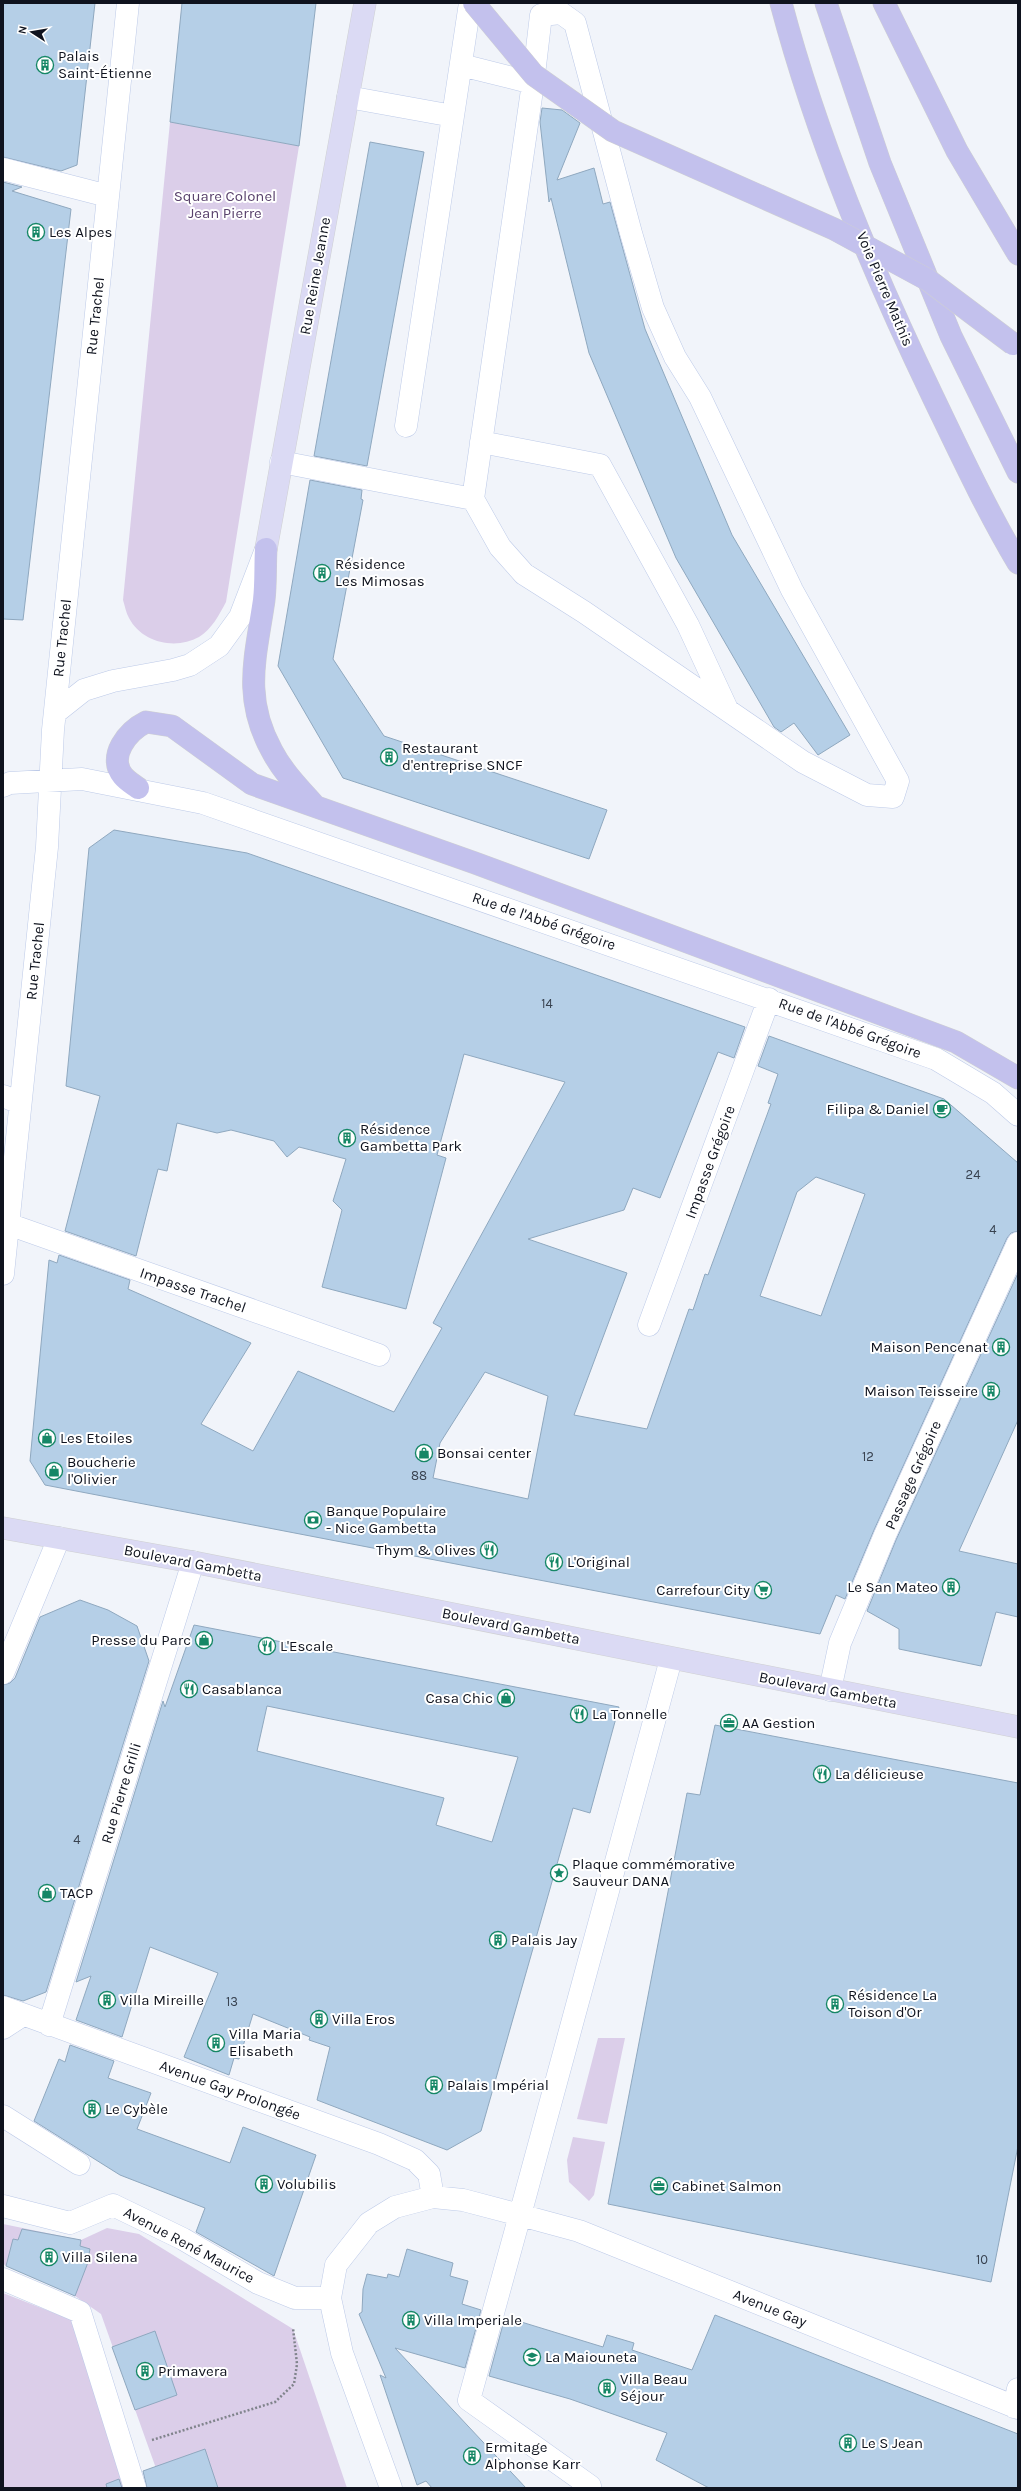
<svg xmlns="http://www.w3.org/2000/svg" width="1021" height="2491" font-family="Karla,sans-serif">
  <style>
    .green { fill: #dbcee9 }
    .building { fill: #b5cfe7; stroke: #8fa8bf; fill-rule: evenodd }
    .lines { fill: none; stroke-linecap: round; stroke-linejoin: round }
    .minor-casing { stroke: #bdcae8; stroke-width: 23 }
    .major-casing { stroke: #cfd0d2; stroke-width: 23 }
    .highway-casing { stroke: #cfd0d2; stroke-width: 23 }
    .path { stroke: #80848c; stroke-width: 2.5; stroke-dasharray: 2 2; stroke-linecap: butt }
    .minor { stroke: #fff; stroke-width: 22 }
    .major { stroke: #dbdaf4; stroke-width: 22 }
    .highway { stroke: #c3c1ed; stroke-width: 22 }
    .highway-bridge-casing { stroke: #cfd0d2; stroke-width: 23; stroke-linecap: butt }
    .highway-bridge { stroke: #c3c1ed; stroke-width: 22 }
    .labels { text-anchor: middle; dominant-baseline: central; stroke-width: 4; stroke-linejoin: round; paint-order: stroke }
    .number-label { font-size: 13px; fill: #384250 }
    .poi-label { font-size: 15px; fill: #0f131e; stroke: #fff; text-anchor: start }
    .park-label { font-size: 15px; fill: #59426c; stroke: #fff }
    .street-label { font-size: 15px; fill: #0f131e; stroke: #fff }
  </style>
  <rect width="100%" height="100%" fill="#f1f4fa"/>
  <path class="green" d="M170,122L299,146L226,602C219,615 212,629 199,637C176,650 142,643 129,618C126,613 125,606 123,600Z
    M598,2038H625L607,2124L577,2119Z
    M573,2137L605,2142L594,2195L589,2201L569,2182L567,2160Z
    M3,2224L81,2240L107,2228L139,2234L293,2329L347,2488H163L101,2314L75,2296L3,2264Z
    M3,2293L72,2320L124,2488H3Z"/>
  <path class="building" d="M3,3H95L77,165L61,171L3,157Z
    M182,3H316L299,146L170,122Z
    M542,108L562,110L580,123L557,180L594,168L603,204L610,202L645,329L732,535L850,735L818,755L794,723L781,732L774,727L676,558L589,353L551,198L549,202L540,122Z
    M370,142L424,152L367,466L314,456Z
    M3,182L22,187L12,191L71,209L23,620L3,619Z
    M310,480L362,490L361,499L363,500L333,659L384,736L607,810L589,859L343,778L278,666Z
    M114,830L247,853L745,1027L734,1058L718,1052L660,1198L633,1188L624,1210L528,1239L627,1273L574,1415L647,1429L689,1309L693,1310L705,1274L708,1275L771,1104L768,1103L778,1074L758,1066L769,1036L944,1099L1018,1163V1231L1011,1233L1007,1238L874,1530L845,1599L836,1595L820,1634L45,1485L30,1461L49,1260L57,1263L59,1255L130,1280L128,1289L251,1343L201,1424L253,1451L298,1371L394,1412L442,1328L433,1323L565,1082L464,1054L437,1155L446,1158L406,1309L322,1287L342,1210L333,1201L346,1159L299,1147L287,1157L274,1141L231,1130L217,1133L177,1123L167,1171L158,1169L136,1256L65,1231L100,1096L66,1086L89,848ZM816,1177L865,1194L821,1316L760,1296L797,1192ZM485,1372L548,1396L528,1499L433,1478L440,1443Z
    M1018,1273V1420L959,1551L1018,1564V1617L996,1612L981,1666L899,1649V1629L867,1611L896,1540Z
    M80,1600L108,1610L137,1626L149,1661L46,1992L23,2001L3,1995V1685L10,1683L15,1678L40,1617Z
    M194,1625L619,1707L590,1813L573,1808L481,2131L447,2150L317,2100L330,2047L309,2040L310,2037L253,2014L239,2059L234,2058L229,2075L184,2057L218,1973L150,1947L122,2037L76,2020L91,1976L76,1982L163,1701L165,1707ZM267,1706L518,1757L492,1842L436,1825L444,1798L257,1751Z
    M715,1725L1018,1783V2146L991,2282L608,2204L687,1793L700,1795Z
    M70,2045L114,2061L108,2078L151,2093L137,2129L230,2163L243,2127L316,2155L274,2276L196,2232L205,2208L120,2175L34,2121L59,2059L65,2062Z
    M22,2229L81,2240L80,2246L90,2249L87,2265L75,2296L6,2266L13,2239L18,2240Z
    M407,2249L453,2263L450,2276L468,2281L462,2304L481,2310L465,2368L395,2348L526,2488H432L426,2481L417,2485L380,2375L386,2378L359,2314L362,2312L363,2289L367,2274L387,2278L388,2274L399,2277Z
    M715,2315L1018,2434V2488H709L656,2460L667,2433L570,2399L489,2376L505,2317L603,2347L607,2335L634,2343L632,2350L692,2370Z
    M155,2331L177,2395L135,2410L112,2347Z
    M205,2449L218,2488H147L143,2471Z
    M119,2479L122,2488H107L106,2484Z"/>
  <g class="lines">
    <g class="minor-casing">
      <path id="minor" d="M348,97L453,116L406,426
        M453,116L470,3
        M3,169L108,196
        M481,442L600,465L688,625L727,709
        M281,462L473,499L533,83L461,65
        M473,499L500,547L524,574L584,612L803,762L867,795L893,797L898,781L792,590L700,397L675,357L653,308L631,233L575,23L561,13L541,15L533,83
        M55,713L84,690L113,681L173,670L190,665L219,646L240,617L265,552
        M3,786L10,783L82,779L203,803L936,1059L993,1093L1018,1115
        M3,1096L20,1103
        M8,1224L379,1355
        M3,1274L47,847L53,730L128,3
        M649,1325L769,999
        M3,1673L59,1538
        M830,1690L840,1643L885,1535L1018,1243
        M3,2007L379,2144L415,2160L429,2174L433,2197
        M49,2025L193,1562
        M3,2028L23,2015
        M3,2116L79,2164
        M3,2206L70,2223L113,2205L183,2239L258,2283L295,2298H330
        M3,2279L80,2312L135,2488
        M1014,2407L1018,2389
        M590,2486L469,2400L520,2215L579,2231L1018,2408
        M391,2488L342,2353L330,2298L336,2265L369,2223L395,2207L433,2197L463,2200L520,2215L671,1659"/>
    </g>
    <g class="major-casing">
      <path id="major" d="M266,549L365,3
        M3,1528L193,1562L1018,1727"/>
    </g>
    <g class="highway-casing">
      <path id="highway" d="M781,3C817,139 872,270 933,397C960,453 986,509 1018,563
        M826,3L880,163L951,336L1018,472
        M884,3L957,151L1018,254
        M266,549C265,566 266,583 264,600C256,656 242,697 272,751C283,772 299,788 315,806
        M138,788C134,785 127,781 123,776C107,756 128,731 146,722L172,726L252,784L475,863L956,1042L1018,1078"/>
    </g>
    <path class="path" d="M152,2440L275,2402L294,2384L297,2364L293,2328"/>
    <use href="#minor" class="minor"/>
    <use href="#major" class="major"/>
    <use href="#highway" class="highway"/>
    <g class="highway-bridge-casing">
      <path id="highway-bridge" d="M474,3L534,75L613,131L834,229L928,280L1013,344"/>
    </g>
    <use href="#highway-bridge" class="highway-bridge"/>
  </g>
  <defs>
    <g id="building-ring" transform="scale(0.9)"><circle r="9.5" fill="#fff" stroke="#168766" stroke-width="1.5"/><path d="M-4-6H4V6H1V3H-1V6H-4ZM-2.5-4.3h1.7v1.8h-1.7ZM.8-4.3h1.7v1.8H.8ZM-2.5-1h1.7V.8h-1.7ZM.8-1h1.7V.8H.8Z" fill="#168766"/></g>
    <g id="cafe-ring" transform="scale(0.9)"><circle r="9.5" fill="#fff" stroke="#168766" stroke-width="1.5"/><path d="M-5.5-4.5H6V0H3Q3 3.5 0 3.5H-2.5Q-5.5 3.5-5.5 0ZM3-3.2v2h1.7v-2ZM-6 4.5H4V6H-6Z" fill="#168766"/></g>
    <g id="shop-ring" transform="scale(0.9)"><circle r="9.5" fill="#fff" stroke="#168766" stroke-width="1.5"/><path d="M-5-2.5h2.3a2.7 3.5 0 0 1 5.4 0H5L5.5 6h-11ZM-1.5-2.5h3a1.5 2.3 0 0 0-3 0Z" fill="#168766"/></g>
    <g id="bank-ring" transform="scale(0.9)"><circle r="9.5" fill="#fff" stroke="#168766" stroke-width="1.5"/><path d="M-6-4H6V4H-6ZM0-2.3a2.3 2.3 0 1 0 0 4.6a2.3 2.3 0 1 0 0-4.6Z" fill="#168766"/></g>
    <g id="restaurant-ring" transform="scale(0.9)"><circle r="9.5" fill="#fff" stroke="#168766" stroke-width="1.5"/><path d="M-5-6h1v4h1v-4h1v4h1v-4h1v5L-1.5 .5V6h-2V.5L-5-1ZM5-6V6H3V1.5H1.5Q1.5-4 5-6Z" fill="#168766"/></g>
    <g id="supermarket-ring" transform="scale(0.9)"><circle r="9.5" fill="#fff" stroke="#168766" stroke-width="1.5"/><path d="M-6-5.5h2.5l.6 2H6L4.5 2H-2.5L-4.4-4H-6ZM-1.5 3.2a1.3 1.3 0 1 0 .1 0ZM3 3.2a1.3 1.3 0 1 0 .1 0Z" fill="#168766"/></g>
    <g id="office-ring" transform="scale(0.9)"><circle r="9.5" fill="#fff" stroke="#168766" stroke-width="1.5"/><path d="M-6-3h4V-5.5h4V-3h4V5H-6ZM-1-4.5V-3h2v-1.5ZM-6 0V1H6V0Z" fill="#168766"/></g>
    <g id="sight-ring" transform="scale(0.9)"><circle r="9.5" fill="#fff" stroke="#168766" stroke-width="1.5"/><path d="M0-6L1.8-2.2L6-1.7L2.9 1.2L3.7 5.4L0 3.3L-3.7 5.4L-2.9 1.2L-6-1.7L-1.8-2.2Z" fill="#168766"/></g>
    <g id="school-ring" transform="scale(0.9)"><circle r="9.5" fill="#fff" stroke="#168766" stroke-width="1.5"/><path d="M0-5L7-2L0 1L-7-2ZM-4 1L0 2.5L4 1V4Q0 6-4 4Z" fill="#168766"/></g>
  </defs>
  <g fill-rule="evenodd">
    <use href="#building-ring" x="45" y="65"/>
    <use href="#building-ring" x="36" y="232"/>
    <use href="#building-ring" x="322" y="573"/>
    <use href="#building-ring" x="389" y="757"/>
    <use href="#cafe-ring" x="942" y="1109"/>
    <use href="#building-ring" x="347" y="1138"/>
    <use href="#building-ring" x="1001" y="1347"/>
    <use href="#building-ring" x="991" y="1391"/>
    <use href="#shop-ring" x="47" y="1438"/>
    <use href="#shop-ring" x="424" y="1453"/>
    <use href="#shop-ring" x="54" y="1471"/>
    <use href="#bank-ring" x="313" y="1520"/>
    <use href="#restaurant-ring" x="489" y="1550"/>
    <use href="#restaurant-ring" x="554" y="1562"/>
    <use href="#building-ring" x="951" y="1587"/>
    <use href="#supermarket-ring" x="763" y="1590"/>
    <use href="#shop-ring" x="204" y="1640"/>
    <use href="#restaurant-ring" x="267" y="1646"/>
    <use href="#restaurant-ring" x="189" y="1689"/>
    <use href="#shop-ring" x="506" y="1698"/>
    <use href="#restaurant-ring" x="579" y="1714"/>
    <use href="#office-ring" x="729" y="1723"/>
    <use href="#restaurant-ring" x="822" y="1774"/>
    <use href="#sight-ring" x="559" y="1873"/>
    <use href="#shop-ring" x="47" y="1893"/>
    <use href="#building-ring" x="498" y="1940"/>
    <use href="#building-ring" x="107" y="2000"/>
    <use href="#building-ring" x="835" y="2004"/>
    <use href="#building-ring" x="319" y="2019"/>
    <use href="#building-ring" x="216" y="2043"/>
    <use href="#building-ring" x="434" y="2085"/>
    <use href="#building-ring" x="92" y="2109"/>
    <use href="#building-ring" x="264" y="2184"/>
    <use href="#office-ring" x="659" y="2186"/>
    <use href="#building-ring" x="49" y="2257"/>
    <use href="#building-ring" x="411" y="2320"/>
    <use href="#school-ring" x="532" y="2357"/>
    <use href="#building-ring" x="145" y="2371"/>
    <use href="#building-ring" x="607" y="2388"/>
    <use href="#building-ring" x="848" y="2443"/>
    <use href="#building-ring" x="472" y="2456"/>
  </g>
  <g class="labels">
    <g class="number-label">
      <text x="547" y="1003">14</text>
      <text x="973" y="1174">24</text>
      <text x="993" y="1229">4</text>
      <text x="868" y="1456">12</text>
      <text x="419" y="1475">88</text>
      <text x="77" y="1839">4</text>
      <text x="232" y="2001">13</text>
      <text x="982" y="2259">10</text>
    </g>
    <g class="poi-label">
      <text x="58" y="56">Palais<tspan x="58" dy="17">Saint-Étienne</tspan></text>
      <text x="49" y="232">Les Alpes</text>
      <text x="335" y="564">Résidence<tspan x="335" dy="17">Les Mimosas</tspan></text>
      <text x="402" y="748">Restaurant<tspan x="402" dy="17">d'entreprise SNCF</tspan></text>
      <text x="929" y="1109" text-anchor="end">Filipa &amp; Daniel</text>
      <text x="360" y="1129">Résidence<tspan x="360" dy="17">Gambetta Park</tspan></text>
      <text x="988" y="1347" text-anchor="end">Maison Pencenat</text>
      <text x="978" y="1391" text-anchor="end">Maison Teisseire</text>
      <text x="60" y="1438">Les Etoiles</text>
      <text x="437" y="1453">Bonsai center</text>
      <text x="67" y="1462">Boucherie<tspan x="67" dy="17">l'Olivier</tspan></text>
      <text x="326" y="1511">Banque Populaire<tspan x="326" dy="17">- Nice Gambetta</tspan></text>
      <text x="476" y="1550" text-anchor="end">Thym &amp; Olives</text>
      <text x="567" y="1562">L'Original</text>
      <text x="938" y="1587" text-anchor="end">Le San Mateo</text>
      <text x="750" y="1590" text-anchor="end">Carrefour City</text>
      <text x="191" y="1640" text-anchor="end">Presse du Parc</text>
      <text x="280" y="1646">L'Escale</text>
      <text x="202" y="1689">Casablanca</text>
      <text x="493" y="1698" text-anchor="end">Casa Chic</text>
      <text x="592" y="1714">La Tonnelle</text>
      <text x="742" y="1723">AA Gestion</text>
      <text x="835" y="1774">La délicieuse</text>
      <text x="572" y="1864">Plaque commémorative<tspan x="572" dy="17">Sauveur DANA</tspan></text>
      <text x="60" y="1893">TACP</text>
      <text x="511" y="1940">Palais Jay</text>
      <text x="848" y="1995">Résidence La<tspan x="848" dy="17">Toison d'Or</tspan></text>
      <text x="120" y="2000">Villa Mireille</text>
      <text x="332" y="2019">Villa Eros</text>
      <text x="229" y="2034">Villa Maria<tspan x="229" dy="17">Elisabeth</tspan></text>
      <text x="447" y="2085">Palais Impérial</text>
      <text x="105" y="2109">Le Cybèle</text>
      <text x="277" y="2184">Volubilis</text>
      <text x="672" y="2186">Cabinet Salmon</text>
      <text x="62" y="2257">Villa Silena</text>
      <text x="424" y="2320">Villa Imperiale</text>
      <text x="545" y="2357">La Maiouneta</text>
      <text x="158" y="2371">Primavera</text>
      <text x="620" y="2379">Villa Beau<tspan x="620" dy="17">Séjour</tspan></text>
      <text x="861" y="2443">Le S Jean</text>
      <text x="485" y="2447">Ermitage<tspan x="485" dy="17">Alphonse Karr</tspan></text>
    </g>
    <g class="park-label">
      <text x="225" y="196">Square Colonel<tspan x="225" dy="17">Jean Pierre</tspan></text>
    </g>
    <g class="street-label">
      <text transform="translate(315 276) rotate(-80)">Rue Reine Jeanne</text>
      <text transform="translate(885 289) rotate(67)">Voie Pierre Mathis</text>
      <text transform="translate(95 316) rotate(-84)">Rue Trachel</text>
      <text transform="translate(62 638) rotate(-84)">Rue Trachel</text>
      <text transform="translate(544 921) rotate(19)">Rue de l'Abbé Grégoire</text>
      <text transform="translate(35 961) rotate(-84)">Rue Trachel</text>
      <text transform="translate(850 1028) rotate(20)">Rue de l'Abbé Grégoire</text>
      <text transform="translate(710 1162) rotate(-70)">Impasse Grégoire</text>
      <text transform="translate(193 1290) rotate(19)">Impasse Trachel</text>
      <text transform="translate(913 1475) rotate(-66)">Passage Grégoire</text>
      <text transform="translate(193 1563) rotate(11)">Boulevard Gambetta</text>
      <text transform="translate(511 1626) rotate(11)">Boulevard Gambetta</text>
      <text transform="translate(828 1690) rotate(11)">Boulevard Gambetta</text>
      <text transform="translate(121 1793) rotate(-73)">Rue Pierre Grilli</text>
      <text transform="translate(230 2090) rotate(20)">Avenue Gay Prolongée</text>
      <text transform="translate(189 2245) rotate(28)">Avenue René Maurice</text>
      <text transform="translate(770 2308) rotate(22)">Avenue Gay</text>
    </g>
  </g>
  <rect width="1021" height="2491" fill="none" stroke="#0f131e" stroke-width="8"/>
  <g transform="translate(32 32) rotate(282)" stroke="#ffffff" stroke-width="3" paint-order="stroke">
  <path d="M0-3L7 15L0 10L-7 15Z" fill="#0f131e"/>
  <text y="-6" font-size="11" font-weight="bold" text-anchor="middle" fill="#0f131e">N</text>
  </g>
</svg>
